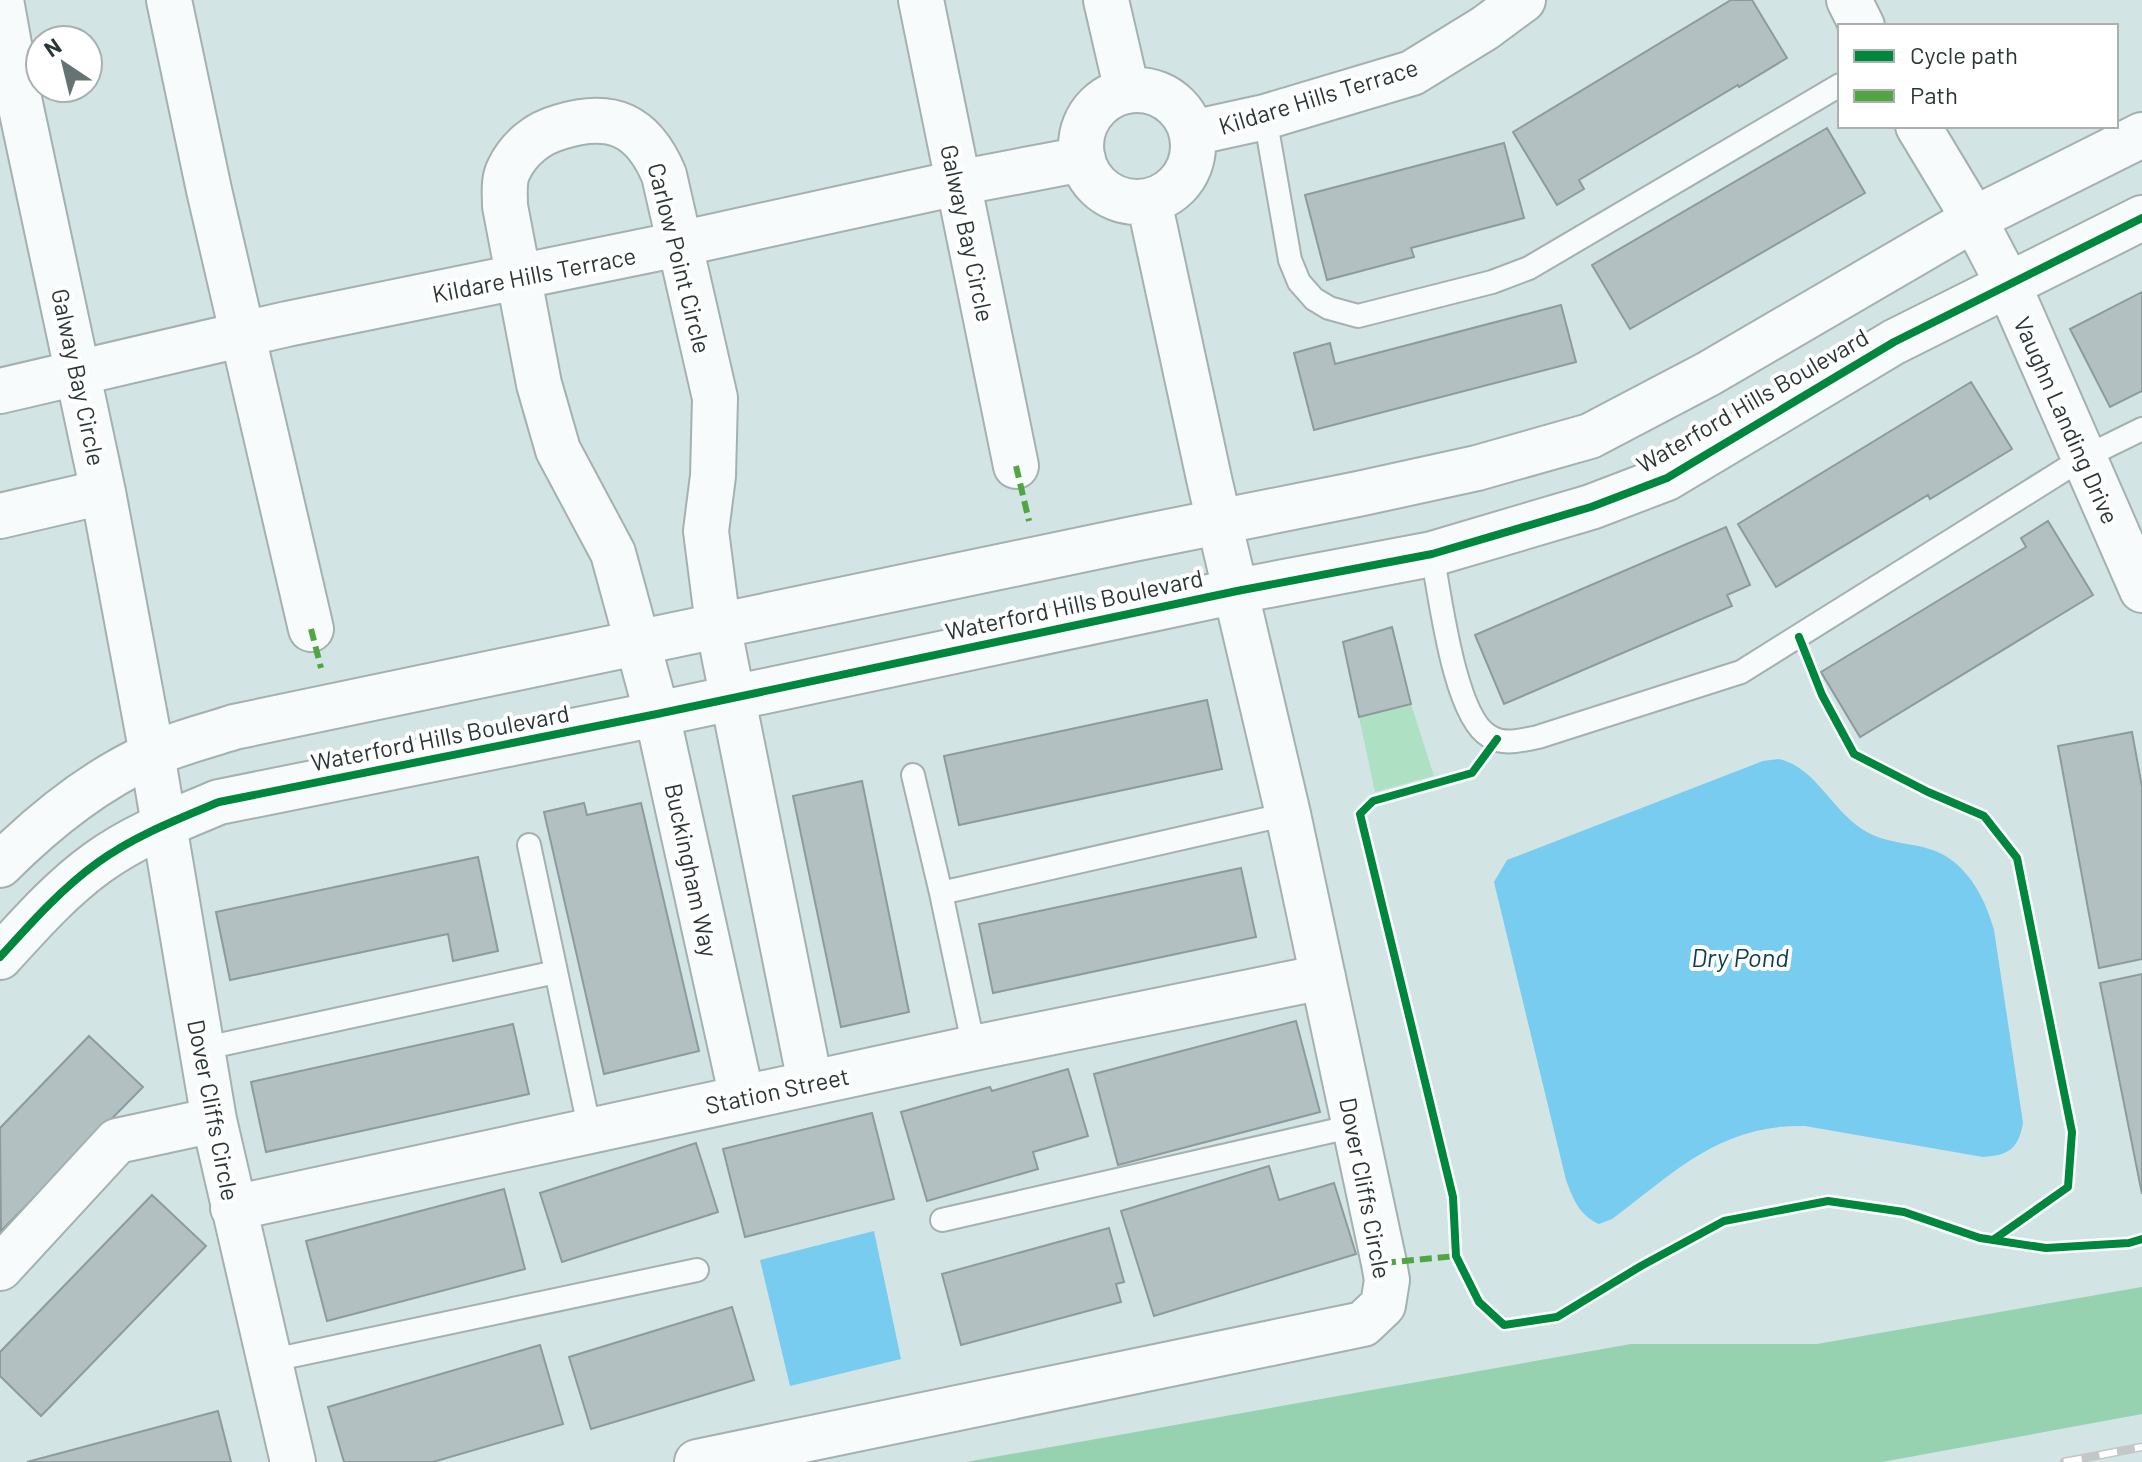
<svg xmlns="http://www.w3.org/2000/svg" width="2142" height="1462" font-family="Barlow,sans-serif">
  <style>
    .green { fill: #aee1c4 }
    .forest { fill: #96d1b0 }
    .water { fill: #77ccef }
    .building { fill: #b2c0c1; stroke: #8d9b9c; stroke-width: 2 }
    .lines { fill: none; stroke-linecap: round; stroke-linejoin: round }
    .service-casing { stroke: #a3b1b0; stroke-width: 26 }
    .minor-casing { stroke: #a3b1b0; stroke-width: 48 }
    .tertiary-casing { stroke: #a3b1b0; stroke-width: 48 }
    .service { stroke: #f8fbfb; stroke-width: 22 }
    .minor { stroke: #f8fbfb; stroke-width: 44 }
    .tertiary { stroke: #f8fbfb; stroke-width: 44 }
    .rail-casing { stroke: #c3c7c7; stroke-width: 9 }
    .rail { stroke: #fff; stroke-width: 6; stroke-dasharray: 18; stroke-linecap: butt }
    .quiet { stroke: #51a644; stroke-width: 6; stroke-dasharray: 12 6; stroke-linecap: butt }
    .cycleway-casing { stroke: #fff; stroke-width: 13 }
    .cycleway { stroke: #00873e; stroke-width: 8 }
    .labels { text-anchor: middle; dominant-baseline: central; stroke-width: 8; stroke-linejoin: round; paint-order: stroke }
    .street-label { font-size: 24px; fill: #2a3736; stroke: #fff }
    .water-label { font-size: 26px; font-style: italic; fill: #0b3e52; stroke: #fff }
  </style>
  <rect width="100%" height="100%" fill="#d2e4e3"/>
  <path class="green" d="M1411,704L1434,776L1375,792L1359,717Z"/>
  <path class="forest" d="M2142,1287V1414L1882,1462H966L1631,1344H1817Z"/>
  <path class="water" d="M1778,759C1816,766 1832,813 1867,832C1895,848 1928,840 1954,862C1975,879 1987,905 1994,930L2023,1123C2018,1150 2008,1155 1983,1157L1805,1126C1720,1124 1675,1172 1612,1219L1599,1224C1580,1216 1573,1199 1566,1180L1494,882L1507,860L1763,761Z
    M874,1231L901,1359L790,1386L760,1260Z"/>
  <path class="building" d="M1731,0H1752L1787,58L1739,87L1738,85L1579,180L1584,189L1557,205L1513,132Z
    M1827,128L1865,193L1630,329L1592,265Z
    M1504,143L1524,218L1411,248L1414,257L1327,280L1305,195Z
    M2142,292V391L2110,407L2070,329Z
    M1561,305L1576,362L1314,430L1294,353L1330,343L1335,364Z
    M1971,382L2012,449L1930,499L1928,495L1776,587L1738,524Z
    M2048,521L2093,595L1860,737L1821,672L2026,547L2021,538Z
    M1726,527L1750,585L1727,595L1732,606L1504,704L1475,635Z
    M1392,627L1411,704L1359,717L1343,642Z
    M1207,700L1222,769L959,825L944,756Z
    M2132,732L2142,787V959L2099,968L2058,746Z
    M862,781L909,1012L841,1027L793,796Z
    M584,803L587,815L641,803L699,1051L604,1074L544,812Z
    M478,857L498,951L453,961L448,934L230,980L216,912Z
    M1241,868L1256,937L993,993L979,924Z
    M2142,974V1194L2100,983Z
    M1296,1021L1320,1112L1118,1165L1094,1074Z
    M513,1024L529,1094L266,1152L251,1082Z
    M89,1036L143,1087L1,1231L0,1128Z
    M1068,1069L1088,1136L1033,1152L1038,1169L927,1201L901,1112L990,1087L992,1091Z
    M872,1113L894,1199L745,1237L723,1149Z
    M696,1143L718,1212L562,1262L540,1193Z
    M1269,1166L1279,1200L1334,1183L1356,1254L1154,1316L1121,1211Z
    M504,1189L525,1269L327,1321L306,1241Z
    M152,1195L206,1246L41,1416L0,1376V1352Z
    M1109,1228L1124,1282L1116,1284L1121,1302L961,1345L942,1274Z
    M732,1307L754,1380L591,1429L569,1357Z
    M540,1345L563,1424L433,1462H344L328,1407Z
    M218,1411L231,1462H27Z"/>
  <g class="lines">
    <g class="service-casing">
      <path id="service" d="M1265,117L1290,260L1299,282L1314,299L1329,308L1358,316L1492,282L1529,268L1840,85
        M1432,554C1440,594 1454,716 1489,736C1505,746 1521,740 1538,737L1741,672L2083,458L2142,429
        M913,775L941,893L974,1048
        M529,845L590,1131
        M941,893L1288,814
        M201,1049L556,972
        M942,1220L1354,1126
        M268,1361L697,1270"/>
    </g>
    <g class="minor-casing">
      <path id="minor" d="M1,0L17,89L103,492L152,754L214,1120L293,1462
        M169,0L209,190L311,629
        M921,0L1016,466
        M1106,0L1127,91
        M1849,0L1862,26
        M1081 146a56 56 0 1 1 112 0a56 56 0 1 1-112 0Z
        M1918,126L1974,219L2008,284L2142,590
        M1192,133L1265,117L1412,73L1485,28L1523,0
        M0,391L287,324L679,244L957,183L1083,159
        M0,516L103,492
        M742,1098L657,714L613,553L558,450L539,384L505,206C505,194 503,180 509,169C519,148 538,133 560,127C612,111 643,125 664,175L715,398L713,476L706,531L718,625L810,1082
        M233,1208L974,1048L1323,977
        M0,1268L117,1141L214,1120
        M697,1462L1363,1324L1383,1305L1387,1280L1384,1263L1288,814L1210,483L1149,201"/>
    </g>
    <g class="tertiary-casing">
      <path id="tertiary" d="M0,865C44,821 93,781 151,755C177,743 207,736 234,727L1133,539L1358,494L1477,468L1590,436L1708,374L1974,219L2142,135
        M0,957C30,924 61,889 97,863C134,836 178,819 219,802L657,714L1237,591L1432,554L1591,507L1667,478L1894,342L2142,218"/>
    </g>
    <use href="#service" class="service"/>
    <use href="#minor" class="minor"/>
    <use href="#tertiary" class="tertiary"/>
    <g class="rail-casing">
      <path id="rail" d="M2064,1462L2142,1447"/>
    </g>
    <use href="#rail" class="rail"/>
    <path class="quiet" d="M1016,466L1029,521
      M311,629L321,668
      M1384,1263L1456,1256"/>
    <g class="cycleway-casing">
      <path id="cycleway" d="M1799,637L1822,695L1854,754L1928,792L1984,816L2017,858L2072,1132L2068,1187L1993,1240
        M1497,739L1472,773L1373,801L1360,814L1453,1197L1456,1256L1479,1302L1504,1325L1557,1317L1641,1266L1724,1221L1828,1201L1904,1212L1980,1238L2046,1248L2129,1243L2142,1239
        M0,957C30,924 61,889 97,863C134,836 178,819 219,802L657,714L1237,591L1432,554L1591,507L1667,478L1894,342L2142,218"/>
    </g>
    <use href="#cycleway" class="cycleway"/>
  </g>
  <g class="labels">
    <g class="street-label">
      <text transform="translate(1318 96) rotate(-17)">Kildare Hills Terrace</text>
      <text transform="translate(968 233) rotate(78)">Galway Bay Circle</text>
      <text transform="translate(680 258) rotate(76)">Carlow Point Circle</text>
      <text transform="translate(534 274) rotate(-11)">Kildare Hills Terrace</text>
      <text transform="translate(79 377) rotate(78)">Galway Bay Circle</text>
      <text transform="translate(1752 400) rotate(-30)">Waterford Hills Boulevard</text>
      <text transform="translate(2067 420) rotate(66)">Vaughn Landing Drive</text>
      <text transform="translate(1074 604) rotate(-12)">Waterford Hills Boulevard</text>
      <text transform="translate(440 737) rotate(-11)">Waterford Hills Boulevard</text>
      <text transform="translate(692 870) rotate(78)">Buckingham Way</text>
      <text transform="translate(777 1090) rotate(-12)">Station Street</text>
      <text transform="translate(214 1110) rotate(79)">Dover Cliffs Circle</text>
      <text transform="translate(1366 1188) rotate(79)">Dover Cliffs Circle</text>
    </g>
    <g class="water-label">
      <text x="1740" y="956">Dry Pond</text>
    </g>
  </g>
  <rect x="1838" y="24" width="280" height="104" fill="#ffffff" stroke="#aaafaf" stroke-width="2"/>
  <rect x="1854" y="50" width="40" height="12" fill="#00873e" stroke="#aaafaf" stroke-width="2"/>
  <text x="1910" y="64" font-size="24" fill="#2a3736">Cycle path</text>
  <rect x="1854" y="90" width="40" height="12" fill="#51a644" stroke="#aaafaf" stroke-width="2"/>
  <text x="1910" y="104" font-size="24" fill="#2a3736">Path</text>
  <g transform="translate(64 64) rotate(325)"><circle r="38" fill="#ffffff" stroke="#aaafaf" stroke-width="2"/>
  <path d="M0-6L14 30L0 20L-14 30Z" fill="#657473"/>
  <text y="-12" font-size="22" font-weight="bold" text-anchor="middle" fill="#2a3736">N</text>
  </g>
</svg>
